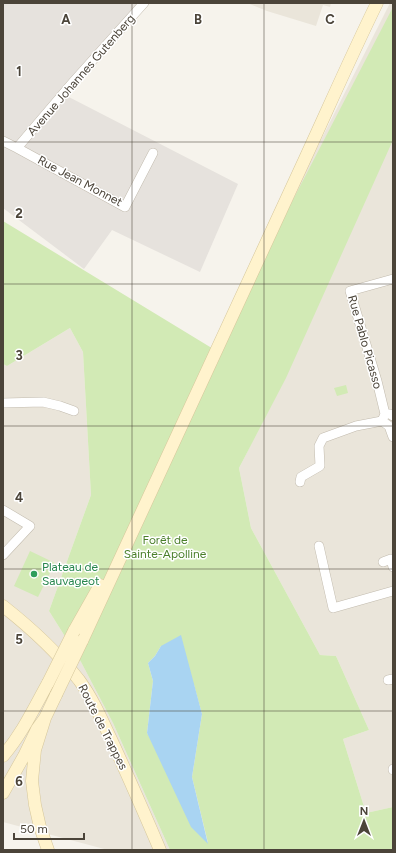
<svg xmlns="http://www.w3.org/2000/svg" width="396" height="853" font-family="Figtree,sans-serif">
  <style>
    .residential { fill: #eae5da }
    .industrial { fill: #e6e2dd }
    .green { fill: #d2eab5; fill-rule: evenodd }
    .water { fill: #a9d4f2 }
    .lines { fill: none; stroke-linecap: round; stroke-linejoin: round }
    .street-casing { stroke: #c2bbae; stroke-width: 10 }
    .secondary-casing { stroke: #d6c79b; stroke-width: 13 }
    .street { stroke: #fff; stroke-width: 9 }
    .secondary { stroke: #fff3cd; stroke-width: 12 }
    .secondary-bridge-casing { stroke: #d6c79b; stroke-width: 13; stroke-linecap: butt }
    .secondary-bridge { stroke: #fff3cd; stroke-width: 12 }
    .grid { fill: none; stroke: #4b4439; stroke-width: 1; stroke-opacity: 0.55 }
    .leisure-dot { fill: #2e9e5b; stroke: #fff; stroke-width: 1.5 }
    .labels { text-anchor: middle; dominant-baseline: central; stroke-width: 3; stroke-linejoin: round; paint-order: stroke }
    .street-label { font-size: 12px; fill: #4b4439; stroke: #fff }
    .park-label { font-size: 12px; fill: #4a7f2a; stroke: #fff }
    .leisure-label { font-size: 12px; fill: #27864d; stroke: #fff; text-anchor: start }
    .grid-label { font-size: 13px; text-anchor: middle; font-weight: bold; fill: #4b4439; stroke: #fff; stroke-width: 3; stroke-linejoin: round; paint-order: stroke }
  </style>
  <rect width="100%" height="100%" fill="#f6f3ec"/>
  <path class="residential" d="M247,3H331L330,7L323,5L316,26L267,11Z
    M390,3H393V807L366,813L343,739L369,730L336,656L320,655L251,528L239,468L285,378L215,350Z
    M70,328L83,352L91,495L49,611L81,662L113,723L170,850H108L3,822V364L7,366Z"/>
  <path class="industrial" d="M3,3H144L63,94L238,184L200,272L112,230L84,269L3,208Z"/>
  <path class="green" d="M393,7V140L286,378L239,468L251,528L320,655L336,656L369,730L343,739L366,813L393,807V850H170L113,723L81,662L49,611L91,495L83,352L70,328L7,366L3,364V221L215,350ZM161,646L194,685L202,714L192,777L208,843L147,733L153,681L148,663L155,656Z
    M346,385L348,393L337,396L334,388Z
    M30,551L55,563L38,597L14,586Z"/>
  <path class="water" d="M181,635L202,714L192,777L208,844L191,827L147,733L153,681L148,663L155,656L161,646Z"/>
  <g class="lines">
    <g class="street-casing">
      <path id="street" d="M3,141L17,148L125,207L153,153
        M17,148L74,81L144,3
        M3,403L43,402L60,406L74,411
        M385,414L377,381L350,291L393,279
        M389,426L382,421L385,414H390L393,416
        M389,426L393,437
        M300,482L301,477L320,466L319,446L323,438L356,426L382,421
        M3,510L30,526L3,555
        M319,546L333,608L393,591
        M383,562L391,559L393,567
        M388,680L393,679
        M393,770V769"/>
    </g>
    <g class="secondary-casing">
      <path id="secondary" d="M3,606C31,628 57,652 79,680C94,700 105,727 116,750C131,783 146,817 160,850
        M74,631L100,585
        M82,641C154,486 225,330 297,176C324,118 349,60 377,3
        M45,718L35,750L32,781L35,805L40,827L48,850
        M3,756C22,734 34,708 48,683
        M3,793L24,756L37,729L45,718L56,695"/>
    </g>
    <use href="#street" class="street"/>
    <use href="#secondary" class="secondary"/>
    <g class="secondary-bridge-casing">
      <path id="secondary-bridge" d="M48,683L74,631
        M56,695L82,641"/>
    </g>
    <use href="#secondary-bridge" class="secondary-bridge"/>
  </g>
  <path class="grid" d="M132,3V850M264,3V850M3,142H393M3,284H393M3,426H393M3,569H393M3,711H393"/>
  <circle class="leisure-dot" cx="34" cy="574" r="4"/>
  <g class="labels">
    <g class="street-label">
      <text transform="translate(81 75) rotate(-49)">Avenue Johannes Gutenberg</text>
      <text transform="translate(80 181) rotate(28)">Rue Jean Monnet</text>
      <text transform="translate(365 342) rotate(74)">Rue Pablo Picasso</text>
      <text transform="translate(103 727) rotate(63)">Route de Trappes</text>
    </g>
    <g class="park-label">
      <text x="165" y="540">Forêt de<tspan x="165" dy="14">Sainte-Apolline</tspan></text>
    </g>
    <g class="leisure-label">
      <text x="42" y="567">Plateau de<tspan x="42" dy="14">Sauvageot</tspan></text>
    </g>
  </g>
  <g class="grid-label">
    <text x="66" y="24">A</text>
    <text x="198" y="24">B</text>
    <text x="330" y="24">C</text>
    <text x="19" y="76">1</text>
    <text x="19" y="218">2</text>
    <text x="19" y="360">3</text>
    <text x="19" y="502">4</text>
    <text x="19" y="644">5</text>
    <text x="19" y="786">6</text>
  </g>
  <rect width="396" height="853" fill="none" stroke="#4b4439" stroke-width="8"/>
  <g transform="translate(364 821)" stroke="#ffffff" stroke-width="3" paint-order="stroke">
  <path d="M0-3L7 15L0 10L-7 15Z" fill="#4b4439"/>
  <text y="-6" font-size="11" font-weight="bold" text-anchor="middle" fill="#4b4439">N</text>
  </g>
  <path d="M14 833v6h70v-6" fill="none" stroke="#4b4439" stroke-width="2"/>
  <text x="20" y="833" font-size="12" fill="#4b4439" stroke="#ffffff" stroke-width="3" paint-order="stroke">50 m</text>
</svg>
